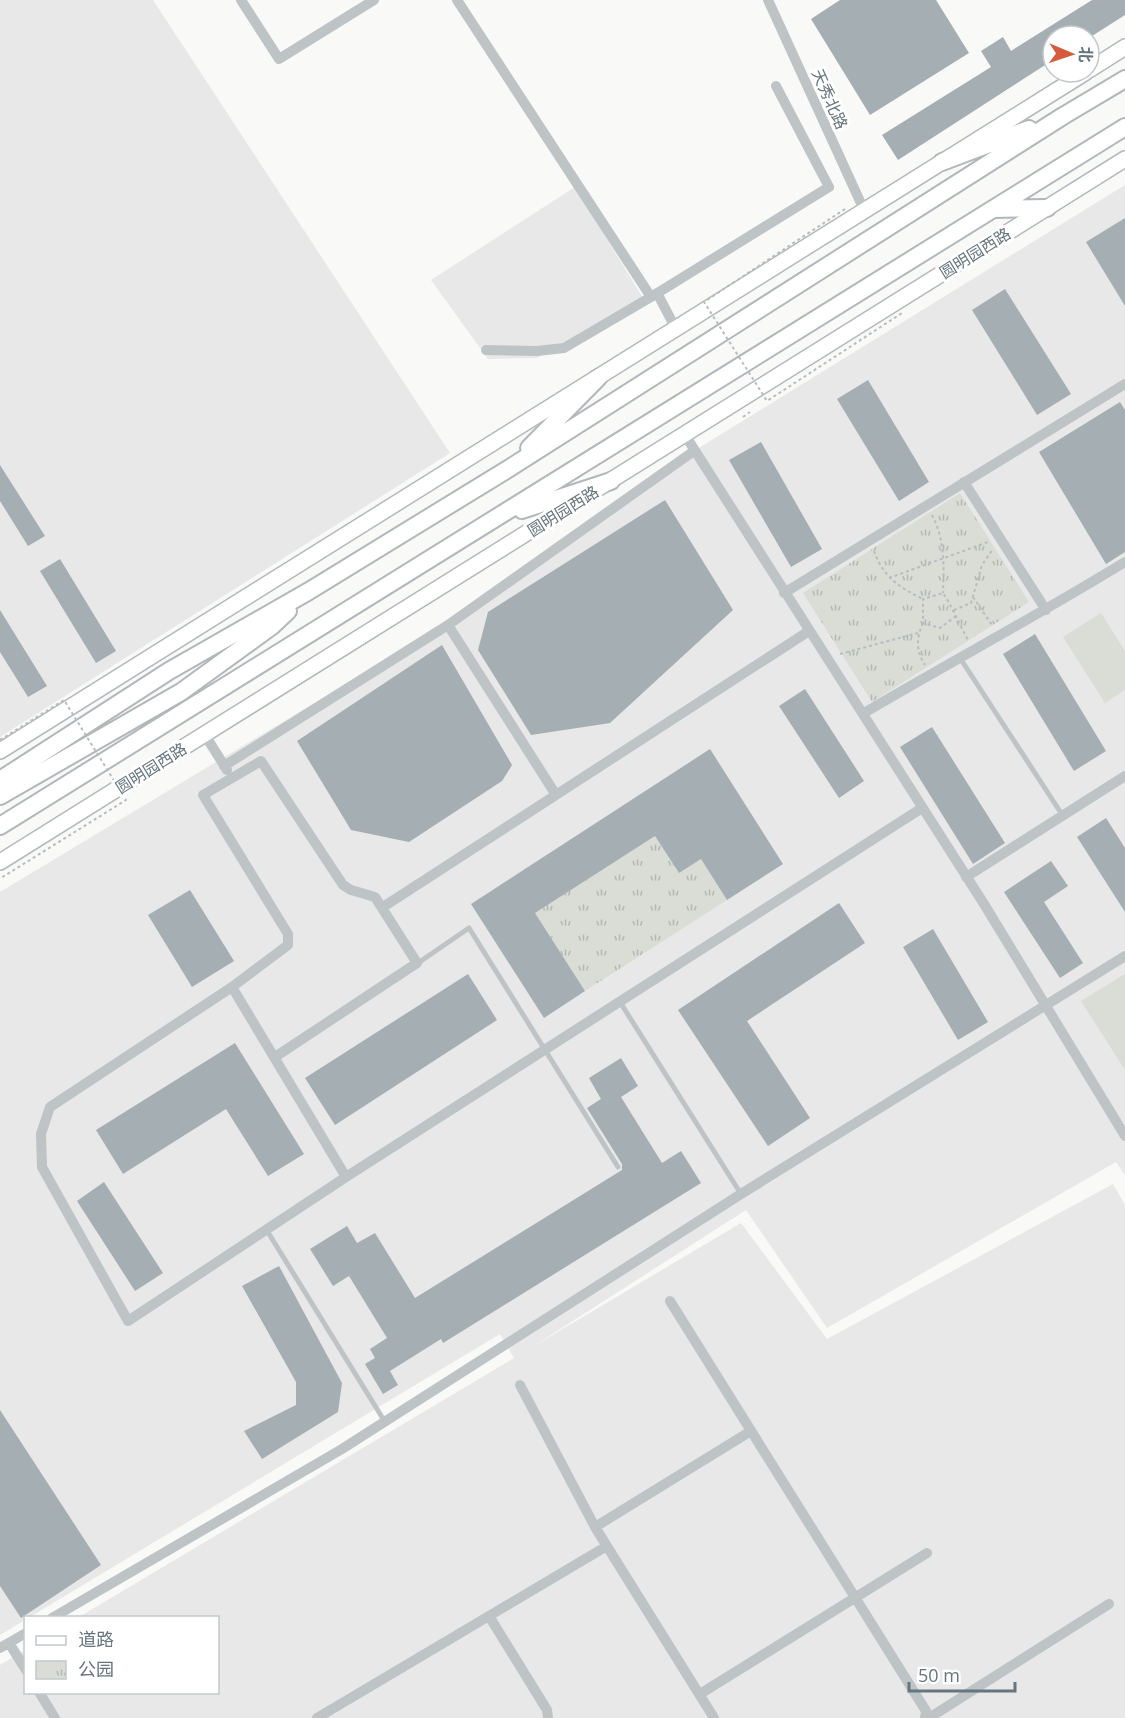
<svg xmlns="http://www.w3.org/2000/svg" width="1125" height="1718" font-family="'Open Sans','Noto Sans SC',sans-serif">
  <style>
    .built { fill: #e7e8e7 }
    .park { fill: url(#park-tufts) }
    .pitch { fill: #d9ddd6 }
    .building { fill: #a5aeb3 }
    .lines { fill: none; stroke-linecap: round; stroke-linejoin: round }
    .secondary-casing { stroke: #b3b9bd; stroke-width: 18 }
    .primary-casing { stroke: #b2b7bb; stroke-width: 20 }
    .path { stroke: #b9bcbf; stroke-width: 2; stroke-dasharray: 3 3; stroke-linecap: butt }
    .lane { stroke: #bec3c6; stroke-width: 5 }
    .street { stroke: #bec3c6; stroke-width: 10 }
    .secondary { stroke: #fff; stroke-width: 15 }
    .primary { stroke: #fff; stroke-width: 16 }
    .path-bridge { stroke: #b9bcbf; stroke-width: 2; stroke-dasharray: 3 3; stroke-linecap: butt }
    .labels { text-anchor: middle; dominant-baseline: central; stroke-width: 6; stroke-linejoin: round; paint-order: stroke }
    .street-label { font-size: 16px; fill: #66757f; stroke: #fff }
  </style>
  <defs>
    <pattern id="park-tufts" width="24" height="20" patternUnits="userSpaceOnUse" patternTransform="scale(1.5)"><rect width="24" height="20" fill="#d9ddd6"/><path d="M3 7l-1-3M5 7V3M7 7l1-3M15 17l-1-3M17 17v-4M19 17l1-3" fill="none" stroke="#b4b8b3"/></pattern>
  </defs>
  <rect width="100%" height="100%" fill="#f9f9f7"/>
  <path class="built" d="M0,0H153L450,453L0,737Z
    M1125,185V1175L1116,1162L827,1328L746,1210L529,1349L741,1223L827,1339L1113,1184L1125,1205V1718H0V1665L25,1650L26,1692H218V1618L79,1617L514,1358L500,1334L0,1635V892L447,623L694,451Z
    M575,187L643,298L537,358L488,359L431,280Z"/>
  <path class="park" d="M960,493L1029,602L872,702L803,593Z
    M655,836L679,873L701,859L727,900L585,991L535,913Z"/>
  <path class="pitch" d="M1101,613L1125,651V690L1105,703L1063,637Z
    M1125,974V1070L1081,1001Z"/>
  <path class="building" d="M840,0H936L969,53L870,115L811,19Z
    M1092,0H1125V15L1092,36H1053V60L898,160L882,135L991,67L981,51L1003,37L1011,51Z
    M1125,218V306L1086,242Z
    M1005,289L1071,394L1037,415L972,310Z
    M868,380L929,482L899,501L837,399Z
    M1120,402L1125,410V552L1106,564L1039,452Z
    M761,442L822,549L791,567L729,460Z
    M0,465L45,536L28,546L0,501Z
    M665,500L733,610L610,723L531,735L478,650L488,612Z
    M60,559L116,651L96,663L40,571Z
    M0,610L47,686L28,697L0,652Z
    M1035,634L1106,751L1074,771L1003,654Z
    M442,645L512,765L502,781L409,842L351,830L297,741Z
    M805,689L864,781L839,798L779,706Z
    M932,727L1005,843L973,864L900,747Z
    M710,749L783,864L727,900L701,859L679,873L655,836L535,913L585,991L544,1018L471,904Z
    M1106,818L1125,848V912L1077,837Z
    M1051,861L1068,886L1044,902L1083,963L1060,978L1004,892Z
    M190,890L234,961L192,987L148,915Z
    M839,903L865,943L747,1021L810,1118L768,1146L678,1010Z
    M933,929L988,1022L958,1040L903,947Z
    M468,974L497,1020L335,1125L305,1078Z
    M235,1043L304,1154L268,1176L226,1109L123,1174L96,1130Z
    M621,1058L638,1086L621,1097L662,1163L681,1151L701,1183L443,1343L441,1339L390,1371L398,1385L383,1394L365,1364L375,1358L370,1349L387,1338L349,1276L333,1286L310,1249L347,1226L357,1243L375,1233L415,1298L622,1170V1164L587,1108L601,1099L589,1078Z
    M104,1182L163,1273L135,1291L77,1201Z
    M279,1266L342,1383L338,1412L262,1459L244,1431L296,1405V1382L242,1286Z
    M0,1410L101,1565L21,1618L0,1586Z"/>
  <g class="lines">
    <g class="secondary-casing">
      <path id="secondary" d="M1089,70L1125,47
        M0,751L1086,72
        M0,862L1125,159"/>
    </g>
    <g class="primary-casing">
      <path id="primary" d="M942,162L1029,129
        M993,209L1047,208
        M529,448L598,378
        M522,510L611,481
        M0,780L169,671L309,591L508,469L1063,116L1125,79
        M0,796L181,692L272,626L288,611
        M0,826L1125,127"/>
    </g>
    <path class="path" d="M743,417L750,412
      M932,515C945,540 944,566 943,593
      M874,551C883,577 900,588 923,599
      M889,578L988,542
      M973,597L992,625
      M954,610L971,603L982,565L993,549
      M956,616L940,628L923,623V599L943,593C953,608 959,624 968,640
      M923,623C916,638 916,651 925,665
      M840,654L918,633"/>
    <path class="lane" d="M960,658L1063,816
      M418,963L469,928L618,1167
      M620,1002L741,1194
      M266,1229L385,1422"/>
    <path class="street" d="M241,0L279,59L374,0
      M457,0L651,297L829,187L776,86
      M768,0L864,210
      M657,293L676,329
      M486,350L537,351L564,348L651,297
      M685,435L984,904L1125,1136
      M964,482L1046,610
      M784,593L1125,384
      M448,625L556,795
      M864,713C950,662 1039,615 1125,562
      M205,735L227,770
      M224,766L448,625L694,451
      M966,877L1125,776
      M383,907L809,631
      M232,987L50,1107L41,1134L42,1167L128,1321L346,1177L232,987L288,945V934L203,795L261,761L343,885L351,890L375,897L417,963L275,1057
      M346,1177L922,808
      M670,1301L926,1711L925,1718
      M520,1385L595,1527L714,1718
      M595,1527L751,1431
      M489,1616L547,1710L548,1718
      M52,1618L342,1449L741,1194L1125,956
      M9,1643L26,1670
      M0,1648L26,1633
      M39,1692L55,1718
      M700,1694L927,1553
      M317,1718L607,1546
      M929,1718L1109,1604"/>
    <use href="#secondary" class="secondary"/>
    <use href="#primary" class="primary"/>
    <path class="path-bridge" d="M845,209L704,302L767,401L902,313
      M0,740L64,700L126,800L1,878"/>
  </g>
  <g class="labels">
    <g class="street-label">
      <text transform="translate(830 99) rotate(66)">天秀北路</text>
      <text transform="translate(975 253) rotate(-32)">圆明园西路</text>
      <text transform="translate(563 511) rotate(-32)">圆明园西路</text>
      <text transform="translate(151 768) rotate(-32)">圆明园西路</text>
    </g>
  </g>
  <rect x="24" y="1616" width="195" height="78" fill="#ffffff" stroke="#c2c8cc" stroke-width="1.5"/>
  <rect x="36" y="1636" width="30" height="9" fill="#ffffff" stroke="#c2c8cc" stroke-width="1.5"/>
  <text x="78" y="1646" font-size="18" fill="#66757f">道路</text>
  <rect x="36" y="1661" width="30" height="18" fill="url(#park-tufts)" stroke="#c2c8cc" stroke-width="1.5"/>
  <text x="78" y="1676" font-size="18" fill="#66757f">公园</text>
  <g transform="translate(1071 54) rotate(92)"><circle r="28" fill="#ffffff" stroke="#c2c8cc" stroke-width="1.5"/>
  <path d="M0-4.5L10 22L0 15L-10 22Z" fill="#d55c3a"/>
  <text y="-9" font-size="16" font-weight="bold" text-anchor="middle" fill="#66757f">北</text>
  </g>
  <path d="M909 1682v9h106v-9" fill="none" stroke="#66757f" stroke-width="3"/>
  <text x="918" y="1682" font-size="18" fill="#66757f" stroke="#ffffff" stroke-width="4.5" paint-order="stroke">50 m</text>
</svg>
